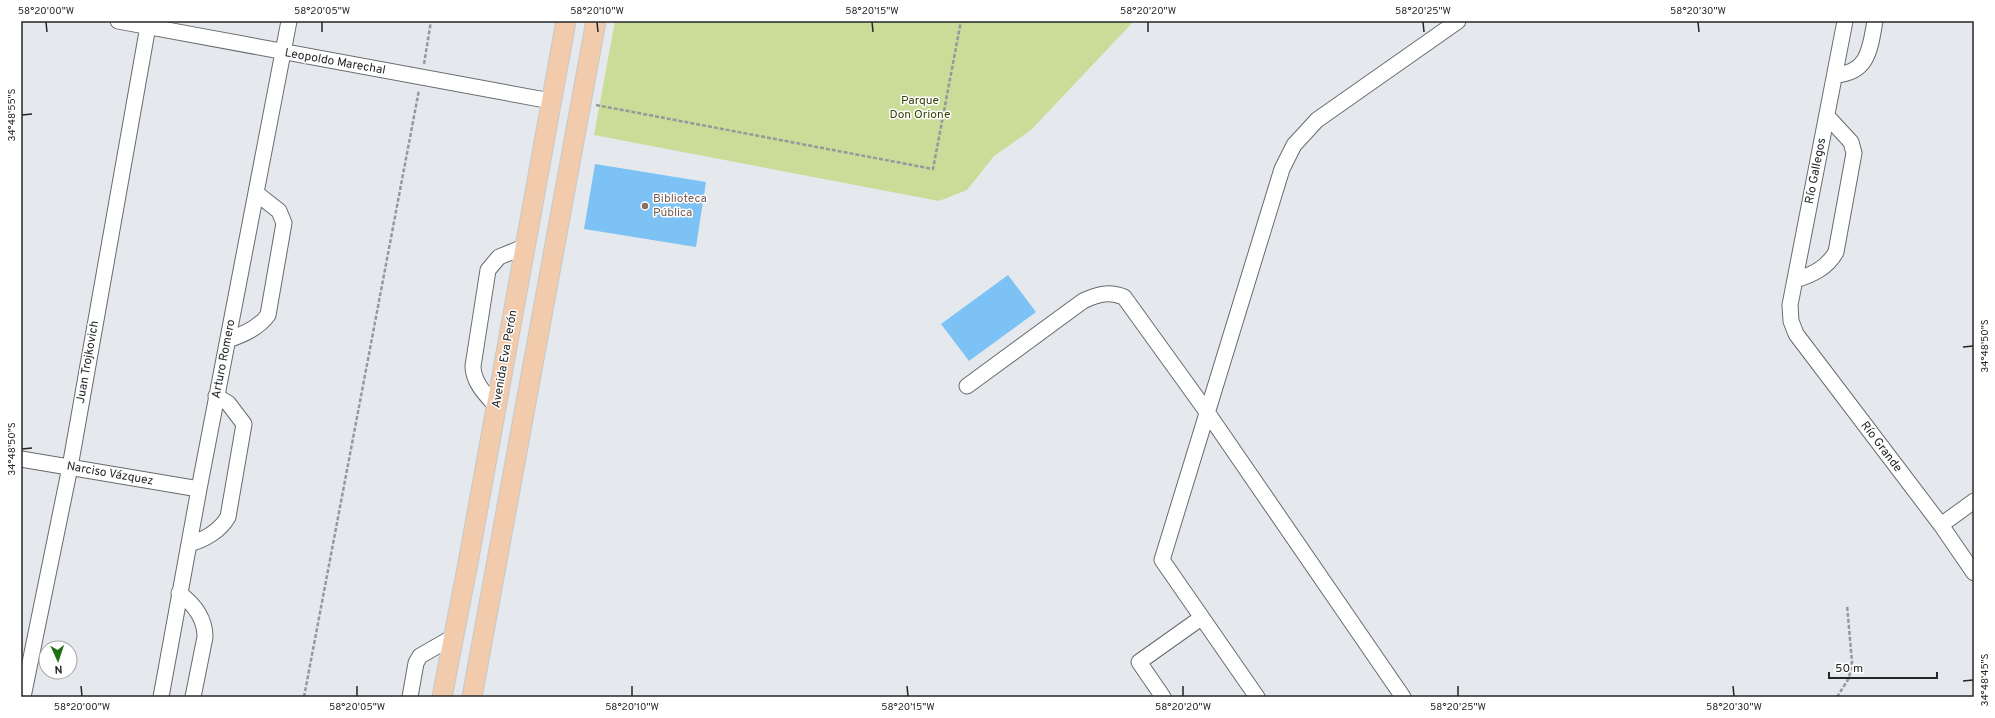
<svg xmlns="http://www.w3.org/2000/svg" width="1995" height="718" font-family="Overpass,sans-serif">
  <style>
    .green { fill: #c9dc98 }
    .building { fill: #7cc2f5 }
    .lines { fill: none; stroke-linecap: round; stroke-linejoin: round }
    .minor-casing { stroke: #676b6e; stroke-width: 17 }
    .major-casing { stroke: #c6c7c7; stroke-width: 21 }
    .path { stroke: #96999c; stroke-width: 2.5; stroke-dasharray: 4 2; stroke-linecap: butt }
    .minor { stroke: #fff; stroke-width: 15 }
    .major { stroke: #f1cbac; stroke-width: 19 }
    .ticks { fill: none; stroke: #242627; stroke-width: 1.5 }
    .education-dot { fill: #8d6e63; stroke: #fff; stroke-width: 1.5 }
    .labels { text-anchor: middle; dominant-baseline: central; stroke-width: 3; stroke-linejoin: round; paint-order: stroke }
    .street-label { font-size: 12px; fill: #242627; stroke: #fff }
    .park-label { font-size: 12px; fill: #364107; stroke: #fff }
    .education-label { font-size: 12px; fill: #785e54; stroke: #fff; text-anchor: start }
    .neatline { fill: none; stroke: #242627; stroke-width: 1.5 }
    .ticks-label { font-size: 10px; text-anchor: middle; fill: #242627 }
  </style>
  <rect width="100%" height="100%" fill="#e5e9ed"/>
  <path class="green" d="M615,21H1134L1031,130L994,156L967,190L939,201L594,135Z"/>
  <path class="building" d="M595,164L706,182L696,247L584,229Z
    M1008,275L1036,312L969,361L941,324Z"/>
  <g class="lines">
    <g class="minor-casing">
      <path id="minor" d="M118,21L551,101
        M1845,21L1790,305L1791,321L1796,334L1941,525L1974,573
        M1835,75C1869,73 1870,48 1875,21
        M1795,280C1812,275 1827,268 1836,252L1854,153L1851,142L1827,116
        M228,340C242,335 259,328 268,315L284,223L279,211L256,193
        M967,386L1083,301C1098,294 1109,291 1124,297L1207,412L1403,697
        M496,406C485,394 473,382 473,366L488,270L499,257L526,246
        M21,459L199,489
        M1941,525L1974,501
        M189,544C204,540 220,531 228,517L244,424L228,403L216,396
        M179,593C194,604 205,619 205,637L193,697
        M23,697L70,467L148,26
        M161,697L199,489L289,21
        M410,697L416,663L420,656L453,637
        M1163,697L1139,662L1201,618
        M1257,697L1162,560L1282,169L1294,145L1317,120L1458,21"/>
    </g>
    <g class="major-casing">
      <path id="major" d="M442,697L468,563L566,21
        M472,697L596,21"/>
    </g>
    <path class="path" d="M424,64L431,21
      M596,105L933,169L961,21
      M304,697L419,90
      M1837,697L1849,678L1852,662L1847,605"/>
    <use href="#minor" class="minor"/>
    <use href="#major" class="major"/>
  </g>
  <path class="ticks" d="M46,22L47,32M322,22V32M597,22L598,32M872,22L873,32M1148,22V32M1423,22L1424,32M1698,22L1699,32M22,115L32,114M1963,347L1973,346M22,449L32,448M1963,681L1973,680M81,686L82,696M357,686V696M632,686V696M907,686L908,696M1183,686V696M1458,686V696M1733,686L1734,696"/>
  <circle class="education-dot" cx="645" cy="206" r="4"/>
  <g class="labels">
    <g class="street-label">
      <text transform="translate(335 62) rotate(10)">Leopoldo Marechal</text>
      <text transform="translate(1816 171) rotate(-79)">Río Gallegos</text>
      <text transform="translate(224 359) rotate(-79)">Arturo Romero</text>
      <text transform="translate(505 359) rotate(-80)">Avenida Eva Perón</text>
      <text transform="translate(88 362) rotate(-80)">Juan Trojkovich</text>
      <text transform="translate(1881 447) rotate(53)">Río Grande</text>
      <text transform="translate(110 474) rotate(10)">Narciso Vázquez</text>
    </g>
    <g class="park-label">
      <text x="920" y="101">Parque<tspan x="920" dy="14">Don Orione</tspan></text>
    </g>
    <g class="education-label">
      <text x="653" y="199">Biblioteca<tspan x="653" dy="14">Pública</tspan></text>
    </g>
  </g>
  <rect width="1995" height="718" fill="none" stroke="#ffffff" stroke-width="44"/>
  <g transform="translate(58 660) rotate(177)"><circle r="19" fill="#ffffff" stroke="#a7a8a9"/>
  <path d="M0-3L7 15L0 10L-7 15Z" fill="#1f6e13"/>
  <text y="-6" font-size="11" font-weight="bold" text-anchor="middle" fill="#242627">N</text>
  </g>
  <path d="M1829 672v6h108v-6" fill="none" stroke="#242627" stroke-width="2"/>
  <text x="1835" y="672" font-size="12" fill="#242627" stroke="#ffffff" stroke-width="3" paint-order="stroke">50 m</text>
  <rect x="22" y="22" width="1951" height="674" class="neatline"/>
  <g class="ticks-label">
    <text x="46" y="14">58°20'00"W</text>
    <text x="322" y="14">58°20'05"W</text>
    <text x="597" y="14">58°20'10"W</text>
    <text x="872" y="14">58°20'15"W</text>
    <text x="1148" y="14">58°20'20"W</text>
    <text x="1423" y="14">58°20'25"W</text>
    <text x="1698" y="14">58°20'30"W</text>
    <text transform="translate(11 115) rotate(-90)" y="4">34°48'55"S</text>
    <text transform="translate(1984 346) rotate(-90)" y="4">34°48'50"S</text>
    <text transform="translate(11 449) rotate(-90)" y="4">34°48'50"S</text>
    <text transform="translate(1984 680) rotate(-90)" y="4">34°48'45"S</text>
    <text x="82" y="710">58°20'00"W</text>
    <text x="357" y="710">58°20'05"W</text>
    <text x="632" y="710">58°20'10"W</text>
    <text x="908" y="710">58°20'15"W</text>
    <text x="1183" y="710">58°20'20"W</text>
    <text x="1458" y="710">58°20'25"W</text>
    <text x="1734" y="710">58°20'30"W</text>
  </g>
</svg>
